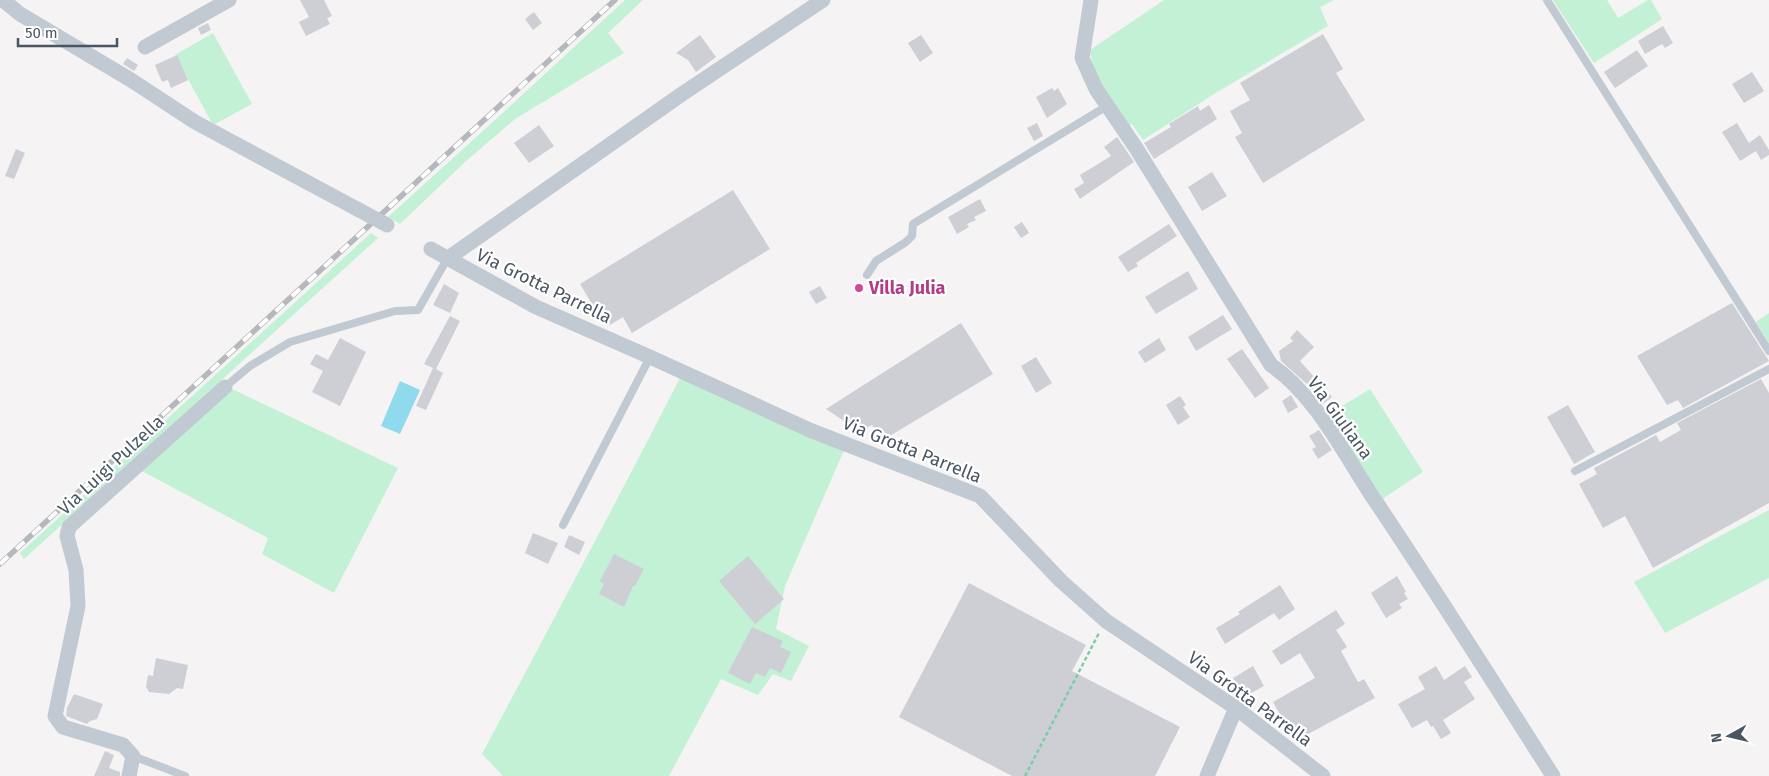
<svg xmlns="http://www.w3.org/2000/svg" width="1769" height="776" font-family="'Fira Sans',sans-serif">
  <style>
    .green { fill: #c3f1d5 }
    .water { fill: #90daee }
    .building { fill: #cdcfd5 }
    .lines { fill: none; stroke-linecap: round; stroke-linejoin: round }
    .path { stroke: #7ad0a6; stroke-width: 2.5; stroke-dasharray: 4 2.5; stroke-linecap: butt }
    .service { stroke: #c1cad2; stroke-width: 8 }
    .minor { stroke: #c1cad2; stroke-width: 15 }
    .rail-casing { stroke: #b5b8bd; stroke-width: 5.5 }
    .rail { stroke: #fff; stroke-width: 4; stroke-dasharray: 11; stroke-linecap: butt }
    .minor-bridge { stroke: #c1cad2; stroke-width: 15 }
    .hotel-dot { fill: #d1479c; stroke: #fff; stroke-width: 2 }
    .labels { text-anchor: middle; dominant-baseline: central; stroke-width: 4.5; stroke-linejoin: round; paint-order: stroke }
    .street-label { font-size: 18px; fill: #4a5661; stroke: #fff }
    .hotel-label { font-size: 18px; font-weight: bold; fill: #b23c85; stroke: #fff; text-anchor: start }
  </style>
  <rect width="100%" height="100%" fill="#f5f3f3"/>
  <path class="green" d="M625,0H643L608,33L624,53L515,119L465,162L400,224L388,217L495,120Z
    M1164,0H1334L1320,7L1328,26L1214,94L1143,140L1132,124L1128,126C1113,102 1093,79 1090,50Z
    M1553,0H1607L1618,18L1648,0H1651L1662,19L1594,63Z
    M213,33L252,104L213,125L175,55Z
    M371,233L378,238L24,559L20,553Z
    M1769,313V343L1756,322Z
    M681,376L845,448L785,586L776,629L809,646L791,681L773,674L758,695L721,679L669,776H503L482,754C549,628 616,503 681,376Z
    M230,388L398,468L334,593L262,554L268,538L136,468Z
    M1370,389L1423,472L1381,500L1326,416Z
    M1769,510V578L1665,633L1634,582Z"/>
  <path class="water" d="M400,381L420,390L400,434L381,426Z"/>
  <path class="building" d="M300,0H324L332,16L327,18L330,24L306,36L299,22L309,17Z
    M534,12L542,23L533,30L525,19Z
    M208,23L211,30L201,35L198,28Z
    M1663,26L1673,43L1665,48L1662,44L1645,54L1638,41Z
    M1323,34L1343,69L1336,73L1365,120L1263,183L1235,137L1242,133L1230,111L1250,100L1240,83Z
    M700,35L716,57L696,72L688,60L676,53Z
    M921,35L933,53L920,62L908,43Z
    M1637,50L1648,66L1615,88L1604,72Z
    M177,55L188,80L171,88L168,80L162,82L155,65Z
    M127,58L138,65L134,71L123,64Z
    M1752,72L1764,91L1744,103L1732,84Z
    M1052,88L1054,91L1058,88L1067,104L1047,118L1036,97Z
    M1209,105L1217,119L1154,159L1144,143L1171,127L1169,124L1198,106L1200,111Z
    M1037,123L1043,136L1034,141L1027,128Z
    M1737,123L1749,143L1760,135L1769,150V155L1761,160L1756,151L1740,161L1722,132Z
    M539,125L554,146L529,163L514,143Z
    M1117,137L1134,162L1080,199L1074,189L1084,183L1080,175L1111,156L1104,147Z
    M16,149L25,153L14,179L5,176Z
    M1212,172L1227,196L1202,211L1188,187Z
    M733,190L770,249L632,333L623,317L610,325L602,311L598,314L580,284Z
    M980,199L986,211L974,217L976,220L967,224L969,227L957,234L948,217Z
    M1022,222L1029,233L1021,238L1014,227Z
    M1169,224L1177,236L1136,263L1138,266L1128,272L1118,257Z
    M1188,271L1198,289L1156,314L1145,297Z
    M444,284L459,293L450,313L433,305Z
    M820,286L827,298L816,304L809,292Z
    M1732,303L1769,361L1683,408L1678,400L1667,405L1637,356Z
    M1223,315L1232,329L1196,351L1188,337Z
    M450,316L460,321L436,369L443,373L426,410L416,406L433,368L424,364Z
    M961,323L993,374L883,440L872,425L859,431L826,409Z
    M1297,330L1314,347L1300,361L1332,397L1323,404L1308,385L1281,361L1279,351L1293,341L1290,338Z
    M340,338L366,352L340,406L312,392L323,371L310,364L316,354L328,360Z
    M1159,338L1166,350L1145,363L1138,352Z
    M1242,349L1269,388L1255,398L1227,359Z
    M1036,357L1052,383L1036,393L1021,366Z
    M1761,379L1769,393V503L1653,568L1625,516L1603,528L1579,484L1597,474L1594,468L1656,435L1660,442L1681,430L1677,423Z
    M1291,395L1298,407L1288,413L1282,401Z
    M1180,396L1186,405L1183,407L1190,417L1178,425L1166,405Z
    M1568,405L1595,452L1574,464L1547,417Z
    M1319,430L1332,450L1318,459L1312,449L1316,447L1309,436Z
    M533,533L558,543L548,564L525,553Z
    M569,535L585,542L579,555L564,547Z
    M614,554L644,569L635,586H633L624,607L599,594L604,584L600,581Z
    M748,556L784,599L755,624L719,581Z
    M1397,576L1406,592L1404,593L1408,599L1399,604L1402,608L1386,618L1371,593Z
    M969,583L1086,645L1072,671L1180,727L1155,776H1012L899,717Z
    M1280,585L1295,609L1279,620L1274,613L1225,644L1216,628L1240,614L1238,612Z
    M1336,610L1345,624L1336,630L1347,647L1341,651L1358,682L1364,679L1375,698L1295,741L1273,702L1315,678L1300,653L1281,665L1272,651Z
    M752,627L783,641L780,647L791,652L781,673L770,668L765,677L756,673L750,684L728,673Z
    M156,658L188,665L183,689L177,688L169,694L149,692L146,687L148,675L153,676Z
    M1253,666L1264,686L1244,697L1233,678Z
    M1436,666L1444,680L1465,666L1472,677L1464,682L1475,699L1443,720L1451,733L1441,739L1433,726L1431,727L1427,720L1412,728L1398,704L1425,689L1418,677Z
    M74,694L103,704L97,719L90,721L87,724L66,716L67,708Z
    M105,751L114,755L109,768L120,772V776H94Z"/>
  <g class="lines">
    <path class="path" d="M1025,776L1099,633"/>
    <path class="service" d="M1547,0L1769,351
      M867,275L876,261L906,242L912,236L913,224L1107,106
      M225,387L250,366L290,342L395,311L418,310L447,259
      M1575,471L1769,369
      M563,525L650,357
      M133,756L185,776"/>
    <path class="minor" d="M3,0L20,14L131,80L195,122L359,210
      M1091,0L1082,58L1096,89L1136,148L1271,365C1315,395 1343,452 1372,496C1434,588 1493,682 1553,776
      M145,47L229,0
      M431,249L536,307L650,357L812,431L980,496L1061,581L1106,621L1236,708L1323,776
      M447,259L682,94L823,0
      M129,776L133,756L123,745L63,727L55,716L78,606L76,570L67,536L69,527L225,387
      M1207,776L1236,708"/>
    <g class="rail-casing">
      <path id="rail" d="M0,564L615,0"/>
    </g>
    <use href="#rail" class="rail"/>
    <path class="minor-bridge" d="M359,210L387,225"/>
  </g>
  <circle class="hotel-dot" cx="859" cy="288" r="5"/>
  <g class="labels">
    <g class="street-label">
      <text transform="translate(544 286) rotate(26)">Via Grotta Parrella</text>
      <text transform="translate(1340 418) rotate(54)">Via Giuliana</text>
      <text transform="translate(912 450) rotate(22)">Via Grotta Parrella</text>
      <text transform="translate(111 465) rotate(-43)">Via Luigi Pulzella</text>
      <text transform="translate(1250 699) rotate(36)">Via Grotta Parrella</text>
    </g>
    <g class="hotel-label">
      <text x="869" y="288">Villa Julia</text>
    </g>
  </g>
  <g transform="translate(1729 736) rotate(262)" stroke="#ffffff" stroke-width="4" paint-order="stroke">
  <path d="M0-4L9 19L0 12L-9 19Z" fill="#4a5661"/>
  <text y="-8" font-size="14" font-weight="bold" text-anchor="middle" fill="#4a5661">N</text>
  </g>
  <path d="M18 38v8h99v-8" fill="none" stroke="#4a5661" stroke-width="2.5"/>
  <text x="25" y="38" font-size="15" fill="#4a5661" stroke="#ffffff" stroke-width="4" paint-order="stroke">50 m</text>
</svg>
